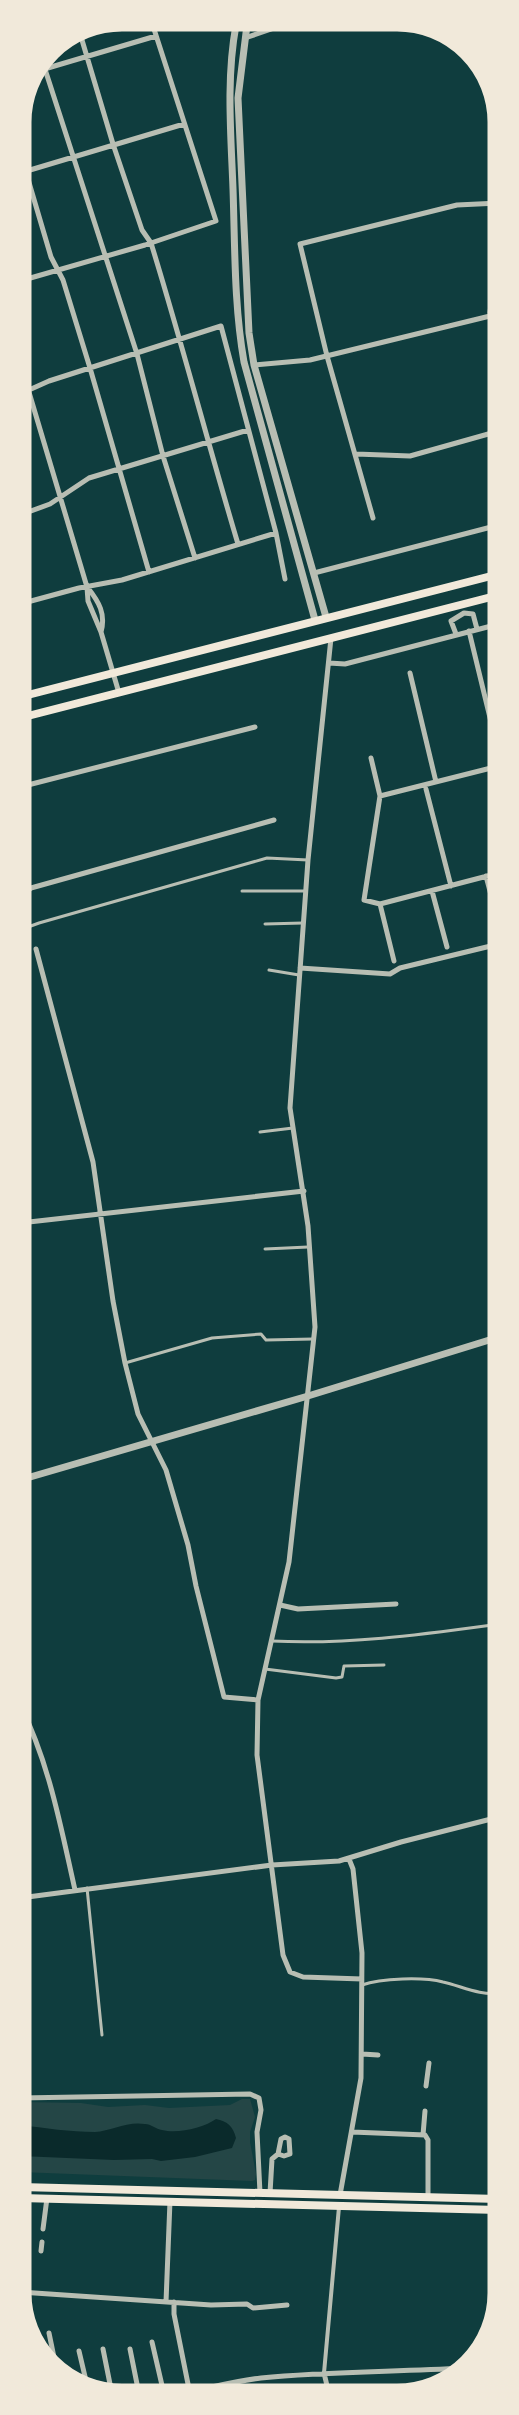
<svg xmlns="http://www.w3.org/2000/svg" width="519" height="2415" font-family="Bitter,serif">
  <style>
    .green { fill: #244646 }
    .water { fill: #0a2a2b }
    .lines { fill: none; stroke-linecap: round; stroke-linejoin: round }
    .service { stroke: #b8beb3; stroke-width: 3 }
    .pedestrian { stroke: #b8beb3; stroke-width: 4 }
    .minor { stroke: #b8beb3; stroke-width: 5 }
    .tertiary { stroke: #b8beb3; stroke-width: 7 }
    .secondary { stroke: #f1e9da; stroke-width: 8 }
    .primary { stroke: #f1e9da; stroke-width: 8 }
    .rim { fill: none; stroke: #f1e9da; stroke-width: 3 }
  </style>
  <rect width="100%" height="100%" fill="#0f3d3e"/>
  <path class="green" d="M242,2099H250L255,2117L250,2132V2142L256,2174L255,2180L252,2181L20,2172V2102L81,2103L108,2107L145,2105L169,2108L230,2105Z"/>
  <path class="water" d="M216,2119C227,2121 233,2126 236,2138L232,2148L195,2157L161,2161L152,2159L114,2160L20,2156V2125C45,2128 70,2132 95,2132C111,2131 127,2121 145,2124C151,2124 156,2129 162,2130C178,2134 203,2128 216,2119Z"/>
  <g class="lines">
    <path class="service" d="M242,891H306
      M265,924L303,923
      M20,930L39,923L267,858L308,860
      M269,970L299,975
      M260,1132L293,1128
      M265,1249L308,1247
      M490,1341L499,1432
      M125,1363L212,1338L261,1334L266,1340L313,1339
      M272,1641C348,1645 425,1634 499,1624
      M265,1669L336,1678L342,1677L344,1666L384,1665
      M87,1888L102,2035
      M362,1985C381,1978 424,1977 443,1982C461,1986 481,1996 499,1993"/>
    <path class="pedestrian" d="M324,2373L339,2207"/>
    <path class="minor" d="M79,30L113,144L142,230L151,243C182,343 208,444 238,544
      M245,38L283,25
      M43,63L137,354L163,456L195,558
      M41,70L156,36
      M20,152L51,257L63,280L90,368L149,572
      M20,173L184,124
      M20,281L145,245L216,221L153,26
      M499,299C487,306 487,319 499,326
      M20,362L87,587L88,601L101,632L119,693
      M254,365L310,360L490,316
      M20,394L49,381L221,326L276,533L285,579
      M356,454L410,456L499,431
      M20,515L50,504L89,478L248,430
      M373,518L327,356L300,244L457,205L499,203
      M314,573L499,525
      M88,588C99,602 106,614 101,632
      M20,604L79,588L122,580L276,533
      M469,631L499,755
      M456,634L451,621L464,613L473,614L477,629
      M331,638L308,860L290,1108L308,1226L315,1327L289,1562L258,1700L257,1755L283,1955L290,1972L303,1977L362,1979
      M329,663L345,664L499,624
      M410,673L436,782
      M371,758L380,796L364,900L380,904L394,961
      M20,787L255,727
      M426,789L451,886
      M380,796L499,766
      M486,876L499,925
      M432,891L447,947
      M20,897L31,888L274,820
      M20,901L26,928
      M380,904L499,873
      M36,949L93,1162L113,1301L125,1363L138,1414L166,1470L188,1545L196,1586L224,1697L258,1700
      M300,968L390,974L400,968L499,944
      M20,1223L304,1191
      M280,1605L298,1609L396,1604
      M20,1705C49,1762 61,1828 75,1890
      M20,1898L272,1865L339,1861L401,1842L499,1817
      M362,2054L378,2055
      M426,2086L429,2063
      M20,2098L250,2094L259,2098L261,2110L257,2132L260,2193
      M352,2132L425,2135L428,2140V2197
      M423,2135L425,2111
      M270,2193L272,2159L278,2154L281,2139L285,2137L289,2139L290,2154L284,2156L278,2154
      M340,2195L361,2078L362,1953L353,1869L349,1859
      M43,2229L47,2198
      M41,2251L42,2242
      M20,2292L211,2305L247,2304L253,2308L287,2305
      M166,2302L170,2201
      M174,2302V2314L190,2394
      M49,2333L56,2367
      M152,2342L164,2394
      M103,2349L112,2394
      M130,2349L139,2394
      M79,2351L87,2385
      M324,2373L329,2394
      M179,2394C206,2389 233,2381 261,2378C328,2371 396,2372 463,2368"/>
    <path class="tertiary" d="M236,25C226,79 231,135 233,189C235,247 234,305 244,362L315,620
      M247,25L238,98L249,333L254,365L326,617
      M20,1480L308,1396L499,1337"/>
    <path class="secondary" d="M20,2187L499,2199
      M20,2198L499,2210"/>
    <path class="primary" d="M20,697L499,574
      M20,718L499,595"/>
  </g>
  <path d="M0 0H519V2415H0ZM122 30H397A92 92 0 0 1 489 122V2293A92 92 0 0 1 397 2385H122A92 92 0 0 1 30 2293V122A92 92 0 0 1 122 30Z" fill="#f1e9da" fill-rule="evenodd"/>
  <path class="rim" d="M122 30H397A92 92 0 0 1 489 122V2293A92 92 0 0 1 397 2385H122A92 92 0 0 1 30 2293V122A92 92 0 0 1 122 30Z"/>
</svg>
